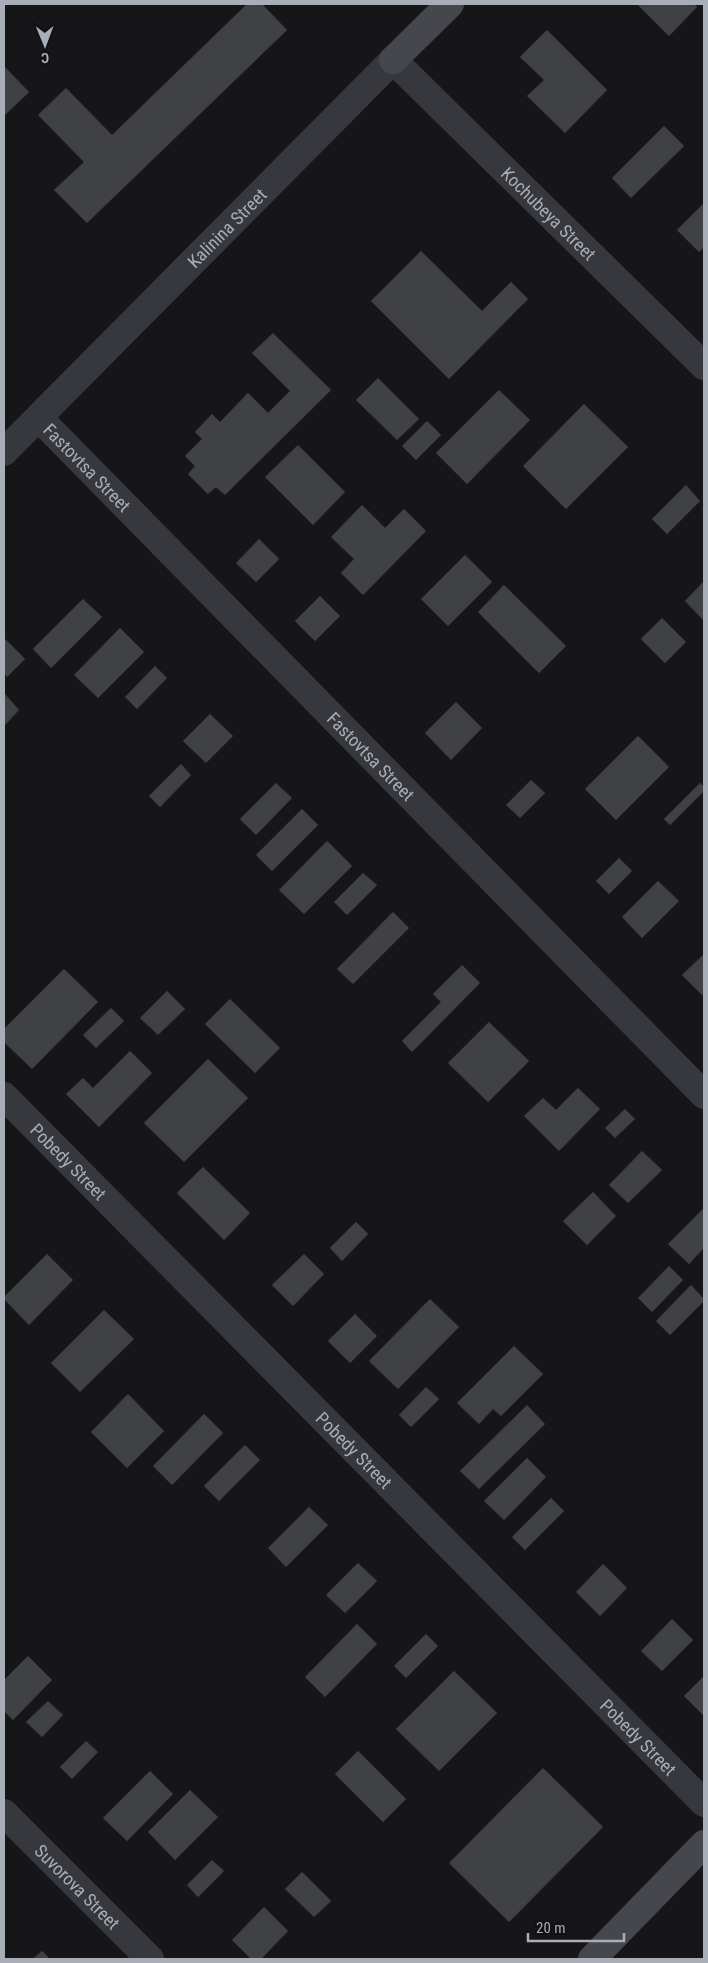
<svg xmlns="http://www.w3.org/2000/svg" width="708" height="1963" font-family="'Roboto Condensed',sans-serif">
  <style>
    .building { fill: #404145; stroke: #303034 }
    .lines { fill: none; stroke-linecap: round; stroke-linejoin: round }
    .street { stroke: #37383d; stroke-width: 28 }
    .secondary { stroke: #45474d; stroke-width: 28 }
    .labels { text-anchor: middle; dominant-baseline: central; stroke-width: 4; stroke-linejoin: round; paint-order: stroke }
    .street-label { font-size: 18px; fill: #a8adb8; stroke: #111113 }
  </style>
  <rect width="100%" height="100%" fill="#161618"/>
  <path class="building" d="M247,4H262L287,30L87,223L54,190L84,162L38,115L66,88L112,135Z
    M637,4H694L697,7L669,36Z
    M547,30L607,90L565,133L527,96L544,80L520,57Z
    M4,66L29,92L4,116Z
    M664,126L684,146L631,198L612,178Z
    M704,203V247L699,252L677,230Z
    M421,251L482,311L511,282L528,299L449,379L371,301Z
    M273,333L331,390L225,495L216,487L208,494L188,474L195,466L185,456L202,439L195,432L212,414L220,422L248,393L268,413L290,391L252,353Z
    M378,378L419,419L397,440L356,400Z
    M499,390L530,420L467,484L436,453Z
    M584,404L628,447L566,509L523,466Z
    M427,421L441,435L416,460L402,446Z
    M298,445L345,492L313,525L265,477Z
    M686,485L700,501L667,534L652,519Z
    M362,505L385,528L404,509L426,531L363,595L341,573L354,559L331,537Z
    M259,539L279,559L256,582L236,563Z
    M465,555L492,582L448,626L421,599Z
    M704,581V621L685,601Z
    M504,585L566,646L539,673L478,612Z
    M320,596L340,616L315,641L295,621Z
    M83,599L102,617L51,668L33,649Z
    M662,618L686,642L665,663L641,639Z
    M120,628L144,652L98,698L74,675Z
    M4,638L25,659L7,677L4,673Z
    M155,666L167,678L137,709L125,697Z
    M4,693L19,710L4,726Z
    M456,702L482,728L451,760L425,733Z
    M210,714L233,736L206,763L183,741Z
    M638,736L669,767L616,820L585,789Z
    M181,764L191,775L160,807L149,796Z
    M531,780L545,793L520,818L506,805Z
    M276,783L292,798L256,835L240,819Z
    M700,783L704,787V791L670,825L664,819Z
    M302,809L318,825L272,871L256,855Z
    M327,841L352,866L304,914L279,890Z
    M619,858L632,871L609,894L596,881Z
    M363,873L377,885L347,915L334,902Z
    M658,881L679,901L642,938L622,917Z
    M393,912L409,928L353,984L337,969Z
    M704,954V994L702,995L682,975Z
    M462,965L480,983L412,1052L402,1041L441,1002L433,994Z
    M64,969L98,1002L32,1069L4,1042V1029Z
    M167,991L185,1009L158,1035L140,1018Z
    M230,999L280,1048L255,1073L205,1024Z
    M111,1008L124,1021L96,1048L83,1035Z
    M489,1022L529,1061L488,1102L448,1063Z
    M130,1051L152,1073L99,1127L66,1094L83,1078L93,1088Z
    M208,1059L248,1098L184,1162L144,1123Z
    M578,1088L600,1109L559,1151L524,1116L543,1098L556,1110Z
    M625,1109L635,1119L615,1138L605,1128Z
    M642,1151L662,1170L628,1203L609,1185Z
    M203,1167L250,1213L224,1240L177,1193Z
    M593,1192L616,1216L587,1245L563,1221Z
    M704,1208V1248L689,1264L668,1244Z
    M356,1222L368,1234L342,1261L330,1248Z
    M47,1254L73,1280L29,1325L4,1299V1297Z
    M304,1254L324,1274L293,1306L272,1285Z
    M669,1266L683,1280L652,1312L638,1298Z
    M691,1285L704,1299V1301L670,1335L656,1321Z
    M430,1299L459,1327L398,1389L369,1361Z
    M104,1310L134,1339L80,1392L51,1363Z
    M355,1314L377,1336L350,1363L328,1341Z
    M514,1346L543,1374L501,1416L493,1409L479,1424L457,1403Z
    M426,1387L439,1399L411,1427L399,1415Z
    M128,1394L164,1431L127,1468L91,1432Z
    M527,1405L545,1424L479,1489L460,1471Z
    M204,1414L223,1433L172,1485L153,1466Z
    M245,1445L260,1460L219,1501L204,1486Z
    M527,1458L546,1477L504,1520L484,1501Z
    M551,1498L564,1511L525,1550L512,1537Z
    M309,1507L328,1525L286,1567L268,1548Z
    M358,1563L377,1581L345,1613L326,1595Z
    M603,1564L627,1588L600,1616L576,1592Z
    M672,1619L693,1640L662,1671L641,1651Z
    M357,1624L377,1644L325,1697L305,1677Z
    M426,1634L438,1646L406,1678L394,1666Z
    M28,1656L52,1680L13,1720L4,1711V1680Z
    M454,1671L497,1713L439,1771L396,1729Z
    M704,1676V1716L684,1696Z
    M48,1701L63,1715L42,1737L26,1722Z
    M86,1741L98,1752L72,1779L60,1767Z
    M358,1751L406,1799L383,1822L335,1774Z
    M543,1768L603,1827L509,1922L449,1863Z
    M150,1771L173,1794L127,1841L103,1818Z
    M190,1790L218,1817L175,1860L148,1832Z
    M212,1860L224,1871L198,1897L187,1885Z
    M302,1872L331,1901L314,1917L285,1889Z
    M264,1907L288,1931L261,1959H251L232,1940Z
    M42,1951L50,1959H33Z"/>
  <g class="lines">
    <g class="street">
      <path id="s1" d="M39,418L704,1095"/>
      <path id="s2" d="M4,452L393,60L704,366"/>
      <path id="s3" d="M4,1096L704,1803"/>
      <path id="s4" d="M4,1813L150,1959"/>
    </g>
    <path class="secondary" d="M393,60L450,4
      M592,1959L704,1844"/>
  </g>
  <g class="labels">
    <g class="street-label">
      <text stroke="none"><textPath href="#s2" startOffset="771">Kochubeya Street</textPath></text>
      <text stroke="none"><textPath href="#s2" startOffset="316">Kalinina Street</textPath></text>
      <text stroke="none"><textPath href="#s1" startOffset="69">Fastovtsa Street</textPath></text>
      <text stroke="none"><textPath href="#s1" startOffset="474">Fastovtsa Street</textPath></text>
      <text stroke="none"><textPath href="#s3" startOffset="92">Pobedy Street</textPath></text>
      <text stroke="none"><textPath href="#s3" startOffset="498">Pobedy Street</textPath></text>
      <text stroke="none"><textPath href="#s3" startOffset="902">Pobedy Street</textPath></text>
      <text stroke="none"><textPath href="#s4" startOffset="104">Suvorova Street</textPath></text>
    </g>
  </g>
  <rect width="708" height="1963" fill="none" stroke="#a8adb8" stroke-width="10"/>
  <g transform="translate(45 45) rotate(179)" stroke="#111113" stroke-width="4" paint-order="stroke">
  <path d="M0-4L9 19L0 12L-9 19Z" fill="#a8adb8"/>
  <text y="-8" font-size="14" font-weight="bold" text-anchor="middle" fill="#a8adb8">С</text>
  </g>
  <path d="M528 1933v8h96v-8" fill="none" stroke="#a8adb8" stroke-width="2.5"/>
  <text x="536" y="1933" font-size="15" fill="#a8adb8" stroke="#111113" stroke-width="4" paint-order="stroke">20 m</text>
</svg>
